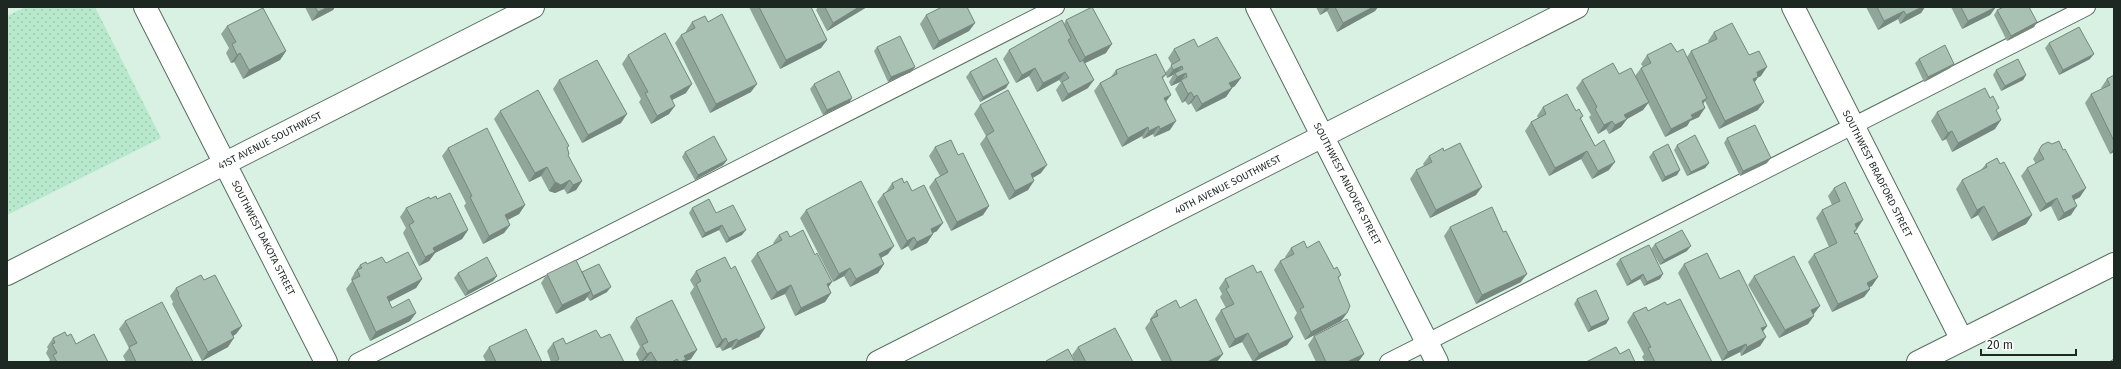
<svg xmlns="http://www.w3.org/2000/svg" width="2121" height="369" font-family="'Fira Sans',sans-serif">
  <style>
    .park { fill: url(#park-dots) }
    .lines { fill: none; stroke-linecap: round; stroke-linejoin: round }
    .service-casing { stroke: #576d60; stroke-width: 18 }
    .minor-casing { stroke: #576d60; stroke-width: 24 }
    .service { stroke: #fff; stroke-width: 16 }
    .minor { stroke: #fff; stroke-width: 22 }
    .wall { fill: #90a699 }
    .shaded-wall { fill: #76877d }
    .building { fill: #a8c1b2; stroke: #76877d }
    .labels { text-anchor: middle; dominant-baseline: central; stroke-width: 4; stroke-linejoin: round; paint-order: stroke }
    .street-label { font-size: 10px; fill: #1e2822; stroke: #fff }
  </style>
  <defs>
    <pattern id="park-dots" width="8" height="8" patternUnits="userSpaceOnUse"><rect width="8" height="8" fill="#b8e9cc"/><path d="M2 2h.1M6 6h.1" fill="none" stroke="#9ec8af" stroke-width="1.8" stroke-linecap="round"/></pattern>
  </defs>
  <rect width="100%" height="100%" fill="#d8f1e2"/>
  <path class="park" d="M26,7H95L161,138L7,215V16Z"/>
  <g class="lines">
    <g class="service-casing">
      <path id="service" d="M357,362L1056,7
        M1388,362L2087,7"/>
    </g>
    <g class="minor-casing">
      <path id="minor" d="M145,7L326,362
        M1257,7L1437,362
        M1793,7L1962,340
        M7,274L533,7
        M878,362L1577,7
        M1918,362L2114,264"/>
    </g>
    <use href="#service" class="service"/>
    <use href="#minor" class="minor"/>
  </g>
  <path class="wall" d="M305,7H335L333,10L312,21Z
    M749,7H811L827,40L821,48L780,69Z
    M818,7H867L827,31L816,10Z
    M1316,7H1378L1375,11L1337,32L1327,11L1320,15Z
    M1866,7H1925L1921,13L1900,24L1898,19L1878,30Z
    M1951,7H1996L1990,15L1962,29Z
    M1997,10L2037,22L2034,27L2007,41L1994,15Z
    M926,15L975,23L969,31L933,50L920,24Z
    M1066,20L1106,53L1085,63L1088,88L1062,102L1056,90L1061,83L1059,80L1037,92L1029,76L1016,83L1003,59L1009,50L1064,24Z
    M692,22H708L751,92L710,113L675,43L681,35L686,32V31Z
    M227,26L286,51L280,60L243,79L234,62L231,63L226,53L229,48L221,34Z
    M1714,32L1749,55L1761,76L1758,77L1755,82L1758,110L1719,129L1705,101L1703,104L1699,117L1690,121L1687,126L1665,137L1648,103L1643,110L1627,119L1621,127L1609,134L1606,129L1598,134L1589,117L1591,115L1576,88L1582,80L1619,74L1635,76L1641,68L1643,67L1641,64L1647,55L1677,52L1687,57L1691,51L1709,43L1708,41Z
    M2049,43L2090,59L2059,75L2045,48Z
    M877,47L911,72L888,82L874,51Z
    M1198,47L1235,86L1232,88L1226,97L1196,112L1191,103L1188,105L1185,101L1182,103L1175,89L1180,82L1171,86L1169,82L1173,75L1167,78L1166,75L1163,78L1170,130L1154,137L1153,134L1143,139L1142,136L1122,147L1094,91L1100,83L1110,78L1116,70L1165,73L1172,65L1168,58L1174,49Z
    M628,55L686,93L672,100L669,114L651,124L639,102L641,99L622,64Z
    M1919,59L1954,64L1950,68L1924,82L1915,63Z
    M1996,70L2026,75L2023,80L2001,91L1993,75Z
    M970,72L1006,88L980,102L966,77Z
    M2114,75V152L2110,154L2085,103L2091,94L2102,89L2101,88L2107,79Z
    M559,80L621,123L582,143L553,89Z
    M814,84L849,103L823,115L810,89Z
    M980,105L1041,173L1033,178L1028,190L1009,200L980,144L986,136L974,114Z
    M1543,107L1576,111L1583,116L1581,119L1595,146L1609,170L1592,179L1581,159L1549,176L1525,131L1531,122L1538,118L1537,116Z
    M500,111L567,148L568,156L582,181L576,190L567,194L564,189L555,193L549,191L541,176L529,182L494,119Z
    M1997,111L1995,129L1952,152L1946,139L1942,141L1931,121L1937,112Z
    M1727,138L1767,163L1740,176L1724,143Z
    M1677,145L1709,163L1705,168L1687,176L1674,150Z
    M2042,145L2080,197L2074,200L2071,215L2058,221L2051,206L2040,212L2021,176L2027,168L2036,164L2033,159L2036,154Z
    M935,147L958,155L989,206L983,215L951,231L929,187L935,179L940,176L929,156Z
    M448,148L525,205L519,214L508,220L510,225L504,233L483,244L464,206L466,203L442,156Z
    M1444,151L1476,195L1430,218L1410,179L1416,170L1424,166L1423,164L1429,156Z
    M685,152L727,160L723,165L695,180L682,157Z
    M1653,152L1677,175L1662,182L1649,157Z
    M1986,164H2000L2032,215L2026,224L1992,241L1978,215L1971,219L1956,189L1962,180L1981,170Z
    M892,183H904L912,191L937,231L933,233L927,243L911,251L908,246L901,250L877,202L883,194L886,193V192Z
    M1834,188L1857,229L1855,233L1872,286L1869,287L1870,289L1864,297L1832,312L1808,262L1814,254L1829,247L1816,218L1822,210L1832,205L1828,196Z
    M430,199H437L468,230L462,239L435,253L429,261L419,266L403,233L406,228L400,217L406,208Z
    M692,208L716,213L742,235L726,243L719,230L702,238L689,213Z
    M806,210L888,254L881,258L884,264L878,273L850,287L844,276L833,282L800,218Z
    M1450,227L1521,282L1476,304L1444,236Z
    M779,235L790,237L828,287L831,293L825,302L795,316L785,294L771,300L751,261L757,253L774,244L773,243Z
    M1655,244L1687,251L1660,265L1651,249Z
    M1291,248H1307L1341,275L1338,279L1347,313L1341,321L1305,340L1294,318L1297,313L1274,270L1280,261L1286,258L1285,257Z
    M1620,259L1660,279L1644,286L1640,279L1627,286L1616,264Z
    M386,263L422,279L416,288L389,302L392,308L416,313L410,321L370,341L346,289L352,281L351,279L354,274V273L360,265Z
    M1684,264L1720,279L1767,326L1763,331L1766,337L1760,346L1741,356L1740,352L1722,361L1678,273Z
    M731,269L765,328L759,337L732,350L731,347L722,351L720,347L716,348L690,293L694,287L690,280L696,271Z
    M582,272L607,292L590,301L587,297L585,300L556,314L541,283L547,274Z
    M458,273L497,276L493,281L465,296L454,278Z
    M1257,273L1293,337L1287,345L1254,362H1253L1242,342L1229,348L1215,319L1221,310L1226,308L1220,297L1222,294L1219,288L1225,279Z
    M1754,276L1814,314L1808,324L1779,338L1748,285Z
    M204,280L242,326L236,334L233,336L228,347L202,361L172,304L173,302L170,296L176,288Z
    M1577,299L1609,319L1606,324L1588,332L1574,304Z
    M1667,305L1712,362H1645L1642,357L1644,354L1627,322L1633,313L1648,311Z
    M1180,308L1217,362H1162L1145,328L1150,321V319L1156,311Z
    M636,318L691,359L684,362H646L645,360L642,362H640L636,354L640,347L630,327Z
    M125,321L193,362H126L123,356L129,348L119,329Z
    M67,336L76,344L108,362H48L50,360L46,353L48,349L47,347L53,338Z
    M1314,336L1364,354L1358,362H1316L1308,345Z
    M601,338L624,362H551L547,351L553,343L566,344Z
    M489,347L542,362H486L483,356Z
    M1078,347L1133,362H1075L1072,355Z"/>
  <path class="shaded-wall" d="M328,7H335L333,10L312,21L318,12Z
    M859,7H867L827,31L833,23Z
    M1326,7H1330L1327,11L1320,15Z
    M1373,7H1378L1375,11L1337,32L1343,23Z
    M1922,7H1925L1921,13L1900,24L1906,15Z
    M1996,7L1990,15L1962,29L1968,21Z
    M1904,11L1898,19L1878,30L1884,21Z
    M2037,22L2034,27L2007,41L2011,36Z
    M975,23L969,31L933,50L939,41Z
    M827,40L821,48L780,69L786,60Z
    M1112,44L1106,53L1079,66L1085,57Z
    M286,51L280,60L243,79L249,70Z
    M240,53L234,62L231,63L237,55Z
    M2094,54L2090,59L2059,75L2063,70Z
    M1954,64L1950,68L1924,82L1928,77Z
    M1182,66L1176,74L1175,73L1173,75L1167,78L1173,70Z
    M915,67L911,72L888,82L891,77Z
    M1767,67L1761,76L1757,78L1758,77L1752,86L1747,88L1757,72Z
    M1035,68L1029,76L1016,83L1022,75Z
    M1065,72L1059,80L1037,92L1043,83Z
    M1186,73L1180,82L1171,86L1177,77Z
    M2026,75L2023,80L2001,91L2005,86Z
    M1241,78L1235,86L1223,92L1229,83Z
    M1094,80L1088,88L1062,102L1068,94Z
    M1009,83L1006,88L980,102L983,97Z
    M692,84L686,93L664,104L670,96Z
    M757,84L751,92L710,113L716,104Z
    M1232,88L1226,97L1196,112L1202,104Z
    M1191,92L1185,101L1182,103L1188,94Z
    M1171,95L1165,103L1164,98Z
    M1197,95L1191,103L1188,105L1194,97Z
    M852,98L849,103L823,115L827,110Z
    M1707,98L1701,106L1702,101Z
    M1649,102L1643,110L1627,119L1621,127L1609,134L1615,125L1624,115Z
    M1764,102L1758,110L1719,129L1725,121Z
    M675,106L669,114L651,124L657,116Z
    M1705,108L1699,117L1690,121L1687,126L1665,137L1671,129L1691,115Z
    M627,114L621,123L582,143L588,135Z
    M2001,120L1995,129L1952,152L1958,143Z
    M1176,121L1170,130L1154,137L1160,129Z
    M1612,121L1606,129L1598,134L1604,125Z
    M1159,126L1153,134L1143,139L1149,131Z
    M1148,127L1142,136L1122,147L1128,138Z
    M1952,131L1946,139L1942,141L1948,133Z
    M2114,148V152L2110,154Z
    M1587,151L1581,159L1549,176L1555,168Z
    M1771,158L1767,163L1740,176L1743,171Z
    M727,160L723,165L695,180L698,175Z
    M1615,162L1609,170L1592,179L1598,171Z
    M1709,163L1705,168L1687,176L1691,172Z
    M1047,165L1041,173L1025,182L1031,174Z
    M547,167L541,176L529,182L535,173Z
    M1680,170L1677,175L1662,182L1665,177Z
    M570,180L564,189L555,193L549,191L555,182Z
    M582,181L576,190L567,194L573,185Z
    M1034,181L1028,190L1009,200L1015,191Z
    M1482,187L1476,195L1430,218L1436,210Z
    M2086,188L2080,197L2066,204L2072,196Z
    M2057,198L2051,206L2040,212L2046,204Z
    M525,205L519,214L499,224L505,215Z
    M989,206L983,215L951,231L957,222Z
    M1984,206L1978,215L1971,219L1977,210Z
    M2077,206L2071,215L2058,221L2064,213Z
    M2032,215L2026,224L1992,241L1998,233Z
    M1863,220L1857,229L1855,224Z
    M943,223L937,231L925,237L931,229Z
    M510,225L504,233L483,244L489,236Z
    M722,225L719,230L702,238L705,233Z
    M468,230L462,239L435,253L429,261L419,266L433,248Z
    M746,230L742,235L726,243L729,238Z
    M933,234L927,243L911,251L917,242Z
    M914,237L908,246L901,250L907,241Z
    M894,246L888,254L873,262L879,254Z
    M1691,246L1687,251L1660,265L1664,260Z
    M884,264L878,273L850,287L856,279Z
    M850,268L844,276L833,282L839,274Z
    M1527,274L1521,282L1476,304L1482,295Z
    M1643,274L1640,279L1627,286L1631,281Z
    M1663,274L1660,279L1644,286L1647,282Z
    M497,276L493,281L465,296L468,291Z
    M1878,277L1872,286L1861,291L1867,283Z
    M422,279L416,288L381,306L387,297Z
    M832,282L826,291L827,284Z
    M791,285L785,294L771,300L777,292Z
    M611,287L607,292L590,301L593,296Z
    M1870,289L1864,297L1832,312L1838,304Z
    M591,291L585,300L556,314L562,305Z
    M831,293L825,302L795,316L801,308Z
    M1820,306L1814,314L1805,319L1811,310Z
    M416,313L410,321L370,341L376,332Z
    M1347,313L1341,321L1305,340L1311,332Z
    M1814,316L1808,324L1779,338L1785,330Z
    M1609,319L1606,324L1588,332L1591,327Z
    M242,326L236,334L225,341L231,332Z
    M1767,326L1761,334V328Z
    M765,328L759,337L732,350L738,341Z
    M1248,333L1242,342L1229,348L1235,339Z
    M1293,337L1287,345L1253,362L1259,354Z
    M1766,337L1760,346L1741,356L1747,347Z
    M234,338L228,347L202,361L208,352Z
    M726,338L720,347L716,348L722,340Z
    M737,339L731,347L722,351L728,343Z
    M1746,344L1740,352L1722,361L1728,352Z
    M697,350L691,359L684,362H680L684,356Z
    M651,352L645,360L641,362L647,354Z
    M1223,354L1217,362H1207Z
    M1364,354L1358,362H1347Z"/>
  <path class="building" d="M315,7H328L318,12Z
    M759,7H811L827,40L786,60Z
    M825,7H859L833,23Z
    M942,7H967L975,23L939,41L926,15Z
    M1092,7L1112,44L1085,57L1066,20Z
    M1335,7H1373L1343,23Z
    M1877,7H1922L1906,15L1904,11L1884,21Z
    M1961,7H1996L1968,21Z
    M2004,7H2029L2037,22L2011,36L1997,10Z
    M263,8L286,51L249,70L240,53L237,55L232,44L236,42L227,26Z
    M722,14L757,84L716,104L681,35L695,28L692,22L705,16L708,22Z
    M1062,20L1071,38L1068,40L1080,62L1083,60L1094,80L1068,94L1062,82L1069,78L1065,72L1043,83L1035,68L1022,75L1009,50Z
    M1732,23L1749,55L1759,51L1767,67L1757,72L1758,77L1753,79L1764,102L1725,121L1691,51L1717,39L1714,32Z
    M2079,27L2094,54L2063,70L2049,43Z
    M665,33L692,84L670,96L675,106L657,116L645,93L648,92L628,55Z
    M900,36L915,67L891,77L877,47Z
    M1217,37L1241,78L1229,83L1232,88L1202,104L1197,95L1194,97L1191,92L1188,94L1181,80L1187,77L1186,73L1177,77L1175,73L1183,69L1182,66L1173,70L1171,65L1180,60L1174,49L1194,39L1198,47Z
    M1671,43L1677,52L1683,49L1707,98L1702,101L1705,108L1691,115L1693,118L1671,129L1641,68L1651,63L1647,55Z
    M1945,45L1954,64L1928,77L1919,59Z
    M1156,54L1166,74L1162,77L1171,95L1164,98L1176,121L1160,129L1159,126L1149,131L1148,127L1128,138L1100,83L1117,74L1116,70Z
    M996,58L1009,83L983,97L970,72Z
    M2018,59L2026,75L2005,86L1996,70Z
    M597,60L627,114L588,135L559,80Z
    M1613,63L1619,74L1631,68L1649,102L1624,115L1627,119L1615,125L1612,121L1604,125L1595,109L1597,107L1582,80Z
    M839,71L852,98L827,110L814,84Z
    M2114,75V141L2091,94L2110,85L2107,79Z
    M1985,88L1990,98L1993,96L1999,108L1996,110L2001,120L1958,143L1952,131L1948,133L1937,112Z
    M538,90L569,146L567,147L569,154L568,155L582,181L573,185L570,180L561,185L555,182L547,167L535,173L500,111Z
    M1008,90L1047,165L1031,174L1034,181L1015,191L986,136L994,131L980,105Z
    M1567,94L1576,111L1579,109L1583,116L1580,118L1595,146L1604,140L1615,162L1598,171L1587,151L1555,168L1531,122L1546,114L1543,107Z
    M1755,125L1771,158L1743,171L1727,138Z
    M487,128L525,205L505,215L510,225L489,236L470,197L472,196L448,148Z
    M1695,135L1709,163L1691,172L1677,145Z
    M714,136L727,160L698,175L685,152Z
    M951,140L958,155L963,153L989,206L957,222L935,179L948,172L935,147Z
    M2059,141L2063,150L2065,149L2086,188L2072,196L2077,206L2064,213L2057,198L2046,204L2027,168L2044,159L2039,150L2042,145L2048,142L2052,144Z
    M1460,143L1482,187L1436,210L1416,170L1432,162L1429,156L1443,148L1444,151Z
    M1668,144L1680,170L1665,177L1653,152Z
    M1997,158L2000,164L2004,162L2032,215L1998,233L1984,206L1977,210L1962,180L1987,167L1986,164Z
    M902,178L904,183L907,181L912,191L924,185L943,223L931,229L933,234L917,242L914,237L907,241L883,194L894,188L892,183Z
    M861,181L894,246L879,254L884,264L856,279L850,268L839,274L806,210Z
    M1845,182L1863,220L1855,224L1857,229L1854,231L1855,234L1857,233L1878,277L1867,283L1870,289L1838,304L1814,254L1837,243L1822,210L1840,201L1834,188Z
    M450,193L468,230L433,248L435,252L425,257L409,225L414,222L406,208L429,197L430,199L436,196L437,199Z
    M709,199L716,213L733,205L746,230L729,238L722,225L705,233L692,208Z
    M1492,207L1503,232L1506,231L1527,274L1482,295L1450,227Z
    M803,230L815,255L817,253L832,282L827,284L831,293L801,308L791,285L777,292L757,253L782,240L779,235L787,231L790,237Z
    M1682,230L1691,246L1664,260L1655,244Z
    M1304,241L1307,248L1319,241L1334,269L1337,267L1341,275L1338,277L1350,306L1347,313L1311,332L1300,309L1304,307L1280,261L1294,254L1291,248Z
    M1649,245L1663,274L1647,282L1643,274L1631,281L1620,259Z
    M408,252L422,279L387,297L392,308L409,299L416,313L376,332L352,280L360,276L357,270L362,268L360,265L366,262L367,264L382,257L386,263Z
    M1707,253L1720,279L1739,270L1767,326L1761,328L1766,337L1747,347L1746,344L1728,352L1684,264Z
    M1794,256L1820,306L1811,310L1814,316L1785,330L1754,276Z
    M487,257L497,276L468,291L458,273Z
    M725,257L731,269L735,266L765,328L738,341L737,339L728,343L726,338L722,340L696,284L701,281L696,271Z
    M576,260L591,291L562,305L547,274Z
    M599,264L611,287L593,296L591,291L582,272Z
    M1253,265L1257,273L1261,271L1293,337L1259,354L1248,333L1235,339L1221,310L1234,304L1226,289L1229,287L1225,279Z
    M201,275L204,280L215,275L242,326L231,332L234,338L208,352L178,295L179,294L176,288Z
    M1596,290L1609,319L1591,327L1577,299Z
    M1196,299L1223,354L1207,362H1172L1151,319L1158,316L1156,311L1176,300L1180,308Z
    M1680,299L1712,362H1655L1648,348L1651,347L1633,313L1646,307L1648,311L1665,302L1667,305Z
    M672,300L697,350L684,356L686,359L681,362H679L677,359L672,362H657L651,352L647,354L642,345L648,342L636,318Z
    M162,302L193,362H136L129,347L137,343L125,321Z
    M1347,319L1364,354L1347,362H1326L1314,336Z
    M1115,328L1133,362H1086L1078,347Z
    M526,329L542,362H496L489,347Z
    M596,330L601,338L610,334L624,362H557L556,361L559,359L553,343L563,338L566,344Z
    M65,332L67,336L71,334L76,344L94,334L108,362H57L53,355L57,353L52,344L55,343L53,338Z
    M1616,347L1620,354L1629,349L1635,362H1586Z
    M1068,349L1075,362H1046V361Z
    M2114,359V362H2109Z"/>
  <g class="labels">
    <g class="street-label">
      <text transform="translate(270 141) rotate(-27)">41ST AVENUE SOUTHWEST</text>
      <text transform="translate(1877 174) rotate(63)">SOUTHWEST BRADFORD STREET</text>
      <text transform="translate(1347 184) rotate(63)">SOUTHWEST ANDOVER STREET</text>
      <text transform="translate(1228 185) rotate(-27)">40TH AVENUE SOUTHWEST</text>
      <text transform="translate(263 238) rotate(63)">SOUTHWEST DAKOTA STREET</text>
    </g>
  </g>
  <rect width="2121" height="369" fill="none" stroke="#1e2822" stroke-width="16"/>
  <path d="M1981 349v6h95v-6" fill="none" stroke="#1e2822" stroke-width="2"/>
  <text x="1987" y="349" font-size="12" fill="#1e2822" stroke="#ffffff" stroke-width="3" paint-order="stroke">20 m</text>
</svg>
